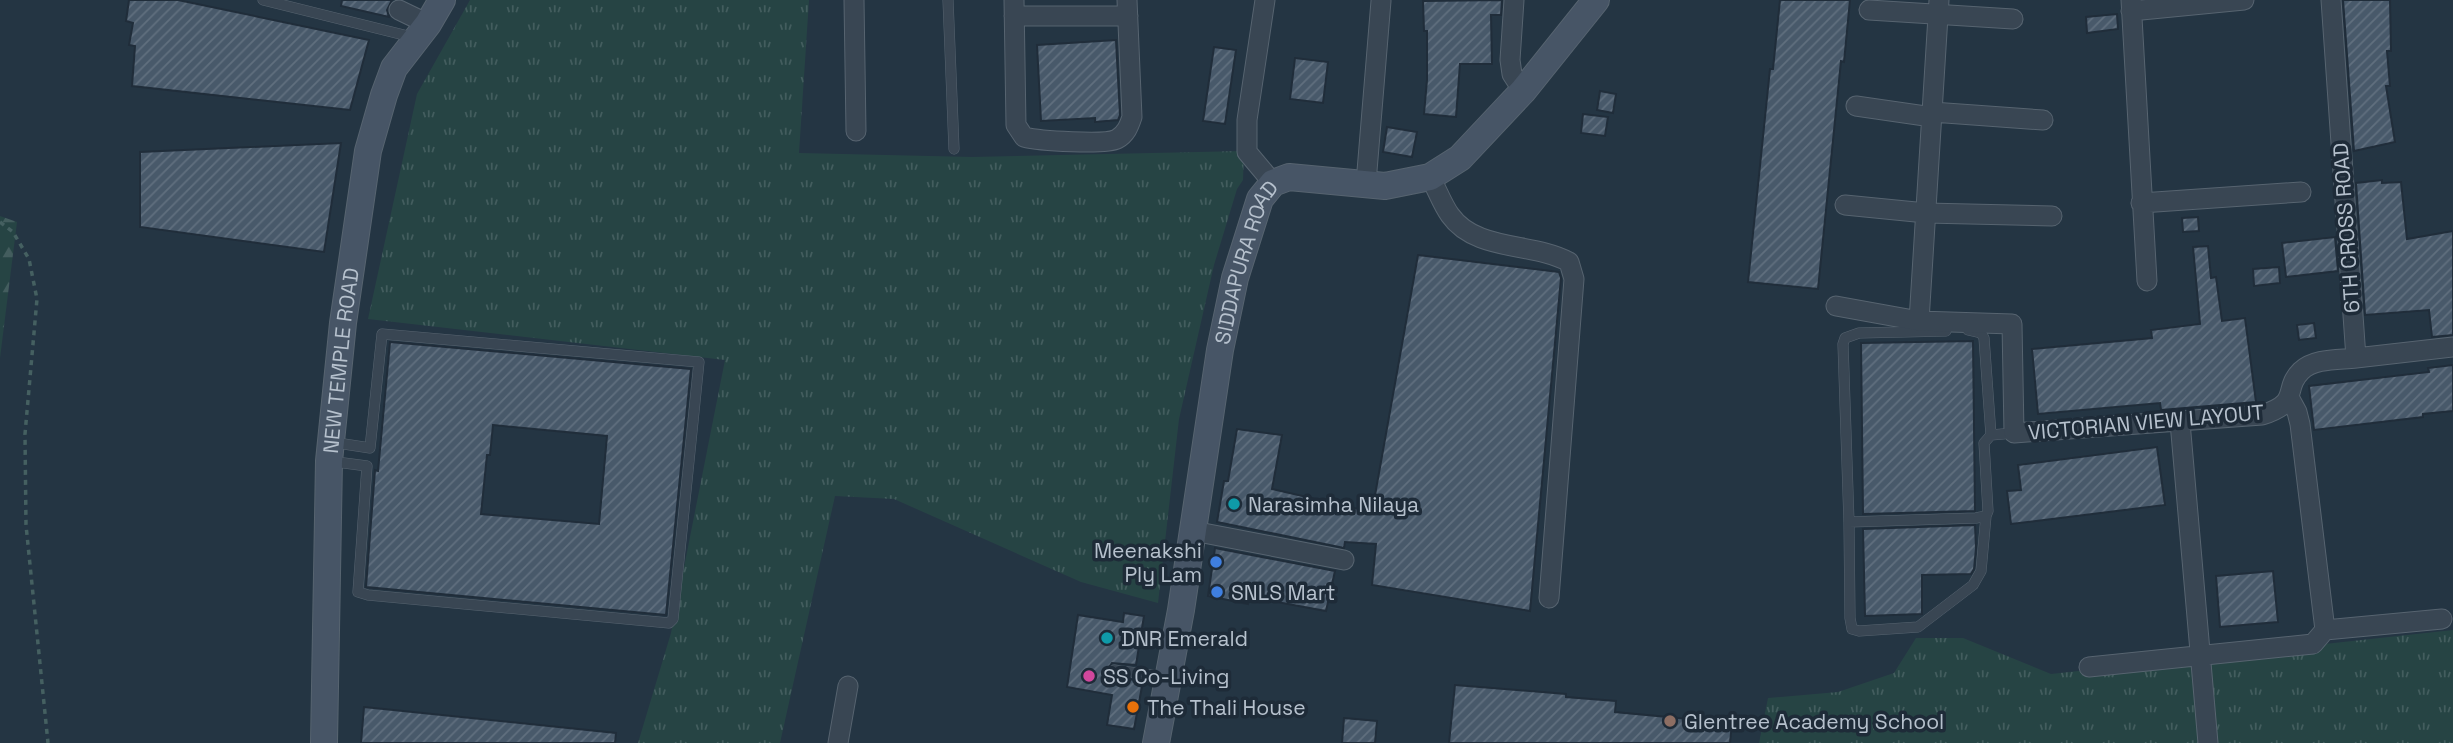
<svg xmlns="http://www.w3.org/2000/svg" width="2453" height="743" font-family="'Space Grotesk',sans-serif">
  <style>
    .grass { fill: url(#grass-tufts) }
    .forest { fill: url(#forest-firs) }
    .building { fill: url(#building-hatch); stroke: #202d3a; stroke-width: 2; fill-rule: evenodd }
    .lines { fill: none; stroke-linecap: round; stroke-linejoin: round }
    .lane-casing { stroke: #576470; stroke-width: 11 }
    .street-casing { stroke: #576470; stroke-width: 21 }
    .secondary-casing { stroke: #576470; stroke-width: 28 }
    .path { stroke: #456061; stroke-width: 3.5; stroke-dasharray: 5 5; stroke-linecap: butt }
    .lane { stroke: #394653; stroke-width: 10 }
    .street { stroke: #394653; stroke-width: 19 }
    .secondary { stroke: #475566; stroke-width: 26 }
    .culture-dot { fill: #0f9aa8; stroke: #1e2b38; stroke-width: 2.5 }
    .shop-dot { fill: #3f7fe0; stroke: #1e2b38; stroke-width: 2.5 }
    .hotel-dot { fill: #d1479c; stroke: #1e2b38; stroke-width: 2.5 }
    .food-dot { fill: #e8710a; stroke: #1e2b38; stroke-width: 2.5 }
    .education-dot { fill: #8d6e63; stroke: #1e2b38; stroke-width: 2.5 }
    .labels { text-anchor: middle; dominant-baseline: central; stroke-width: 7; stroke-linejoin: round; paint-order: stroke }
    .street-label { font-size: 21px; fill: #b6c1cd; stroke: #1e2b38 }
    .poi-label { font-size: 21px; fill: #b6c1cd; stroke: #1e2b38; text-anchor: start }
  </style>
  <defs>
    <pattern id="grass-tufts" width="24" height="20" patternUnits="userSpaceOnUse" patternTransform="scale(1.75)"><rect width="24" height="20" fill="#264444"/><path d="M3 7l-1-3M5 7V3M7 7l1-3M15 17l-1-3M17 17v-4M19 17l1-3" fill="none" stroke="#435d5e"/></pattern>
    <pattern id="forest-firs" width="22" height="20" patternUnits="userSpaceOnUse" patternTransform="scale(1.75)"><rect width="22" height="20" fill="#264444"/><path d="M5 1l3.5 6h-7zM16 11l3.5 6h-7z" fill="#435d5e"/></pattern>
    <pattern id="building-hatch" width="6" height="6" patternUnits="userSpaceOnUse" patternTransform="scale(1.75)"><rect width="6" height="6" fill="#48596a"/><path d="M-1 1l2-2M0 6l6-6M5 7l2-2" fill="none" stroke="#606f7e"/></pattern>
  </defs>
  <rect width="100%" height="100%" fill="#243543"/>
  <path class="grass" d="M470,0H809L799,153L972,157L1244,151L1243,180L1237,189L1214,265L1179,419L1158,603L1081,582L894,499L835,496L780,743H638L671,633L725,360L368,319L417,94Z
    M2453,630V743H1759L1768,698L1838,692L1894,673L1916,638H1963L2051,674Z"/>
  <path class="forest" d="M0,216L17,222L0,358Z"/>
  <path class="building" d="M129,0H178L369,40L350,110L132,86L135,46L129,45L133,23L126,21Z
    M342,0H392L387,10L389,17L341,6Z
    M1502,0L1501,15H1491L1492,64H1460L1456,117L1424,114L1427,80V31H1424L1423,1Z
    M1780,0H1850L1844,62L1841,61L1818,289L1748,282L1770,69H1773Z
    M2343,0H2390L2391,51H2387L2390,86H2386L2395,142L2354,151Z
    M2117,14L2118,29L2087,33L2086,17Z
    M1116,40L1120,115L1118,120L1095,122V118L1041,121L1037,45Z
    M1214,47L1236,50L1225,124L1203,121Z
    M1295,58L1328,62L1323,103L1290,99Z
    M1600,91L1616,94L1613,113L1597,110Z
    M1583,114L1608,117L1605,136L1581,133Z
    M1387,127L1417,132L1412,157L1383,152Z
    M341,143L324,252L140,227V152Z
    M2382,180V183L2401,182L2407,239L2453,231V335L2432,337L2429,310L2365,315L2356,183Z
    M2198,217L2199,231L2183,232L2182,218Z
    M2335,237L2338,271L2286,277L2282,243Z
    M2208,246L2211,278L2216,277L2222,321L2245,318L2256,402L2161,410L2160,403L2038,414L2032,349L2152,338L2151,330L2200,324L2193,247Z
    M1418,255L1559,272L1561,278L1530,611L1372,585L1376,544L1345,542L1344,548L1217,522L1224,481H1228L1237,429L1282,435L1272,489L1372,512Z
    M2279,267L2280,283L2254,286L2253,269Z
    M2314,323L2316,338L2299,340L2297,325Z
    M1973,341L1975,511L1863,514L1861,343Z
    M390,342L691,369L666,615L366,587L375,470L378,471ZM493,425L607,436L599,524L481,514L487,455H490Z
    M2453,365V411L2423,414V417L2314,430L2309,386L2429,372L2428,368Z
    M2157,447L2165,505L2011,524L2007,491L2021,490L2018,465Z
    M1975,525L1976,548L1974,569L1971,574L1922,575V614L1865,616L1863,529Z
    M1215,548L1335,571L1326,611L1277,602L1278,599L1250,594L1248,604L1208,596Z
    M2273,571L2278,622L2220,627L2216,576Z
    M1124,613L1144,616L1136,665L1112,663L1107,670L1112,677L1143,681L1134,729L1107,725L1112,695L1067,687L1078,615L1123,622Z
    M1455,685L1566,694V697L1616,701L1615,712L1732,723L1730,743H1449Z
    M364,707L616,733L615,743H361Z
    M1344,718L1377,721L1375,743H1342Z"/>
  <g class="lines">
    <g class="lane-casing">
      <path id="lane" d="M263,0L416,38
        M948,0L954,149
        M1968,330L1981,333L1984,338L1991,435
        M329,461L367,466L358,592L368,595L669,623L673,619L699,362L382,334L370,448L331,442
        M1986,516L1981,571L1973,585L1918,627L1859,631L1852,629L1850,618L1849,522L1976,518L1986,516L1988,511L1984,443L1991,435L2014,433
        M1849,522L1843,344L1845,338L1859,333L1946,331
        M1114,670L1166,677"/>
    </g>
    <g class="street-casing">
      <path id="street" d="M854,0L856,131
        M1014,0L1016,125L1024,137C1039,141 1106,145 1117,139C1126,134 1129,126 1132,117L1127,0
        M1265,0L1247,120V152L1273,183
        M1514,0L1510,60L1512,74L1523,91
        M1939,0L1919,321L2012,324L2014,433L2262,415C2302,402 2282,390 2301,371C2314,358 2339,360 2356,358
        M2131,0L2147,281
        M2331,0L2356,358L2453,347
        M399,10L428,24
        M1869,10L2013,19
        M2131,11L2244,0
        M1014,16H1128
        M1856,106L1932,117
        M1932,112L2043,120
        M1430,177C1437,189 1442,204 1450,215C1476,252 1533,242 1569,262L1574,279L1549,598
        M1366,183L1381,1
        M2141,203L2301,192
        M1845,205L1926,213L2052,216
        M1836,306L1919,321
        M2180,422L2208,743
        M1193,531L1344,560
        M2325,630L2442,619
        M2089,667L2313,644L2325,630L2300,424L2297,412L2290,399
        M838,743L848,686"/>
    </g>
    <g class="secondary-casing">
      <g id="secondary">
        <path id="s1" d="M324,743L329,461L343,323L368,151L384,95L394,68L428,24L442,0"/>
        <path id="s2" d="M1156,743L1181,610L1220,350L1235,278L1260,199L1273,183L1289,177L1385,186L1430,177L1460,158L1523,91L1596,0"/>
      </g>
    </g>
    <path class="path" d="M0,222L13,232L29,259L37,299L25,434L26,525L48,743"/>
    <use href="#lane" class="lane"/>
    <use href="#street" class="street"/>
    <use href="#secondary" class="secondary"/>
  </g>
  <g class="culture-dot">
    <circle cx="1234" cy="504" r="7"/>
    <circle cx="1107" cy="638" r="7"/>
  </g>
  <g class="shop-dot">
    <circle cx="1216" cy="562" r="7"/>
    <circle cx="1217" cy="592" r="7"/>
  </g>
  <circle class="hotel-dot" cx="1089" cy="676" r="7"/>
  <circle class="food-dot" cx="1133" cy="707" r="7"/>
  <circle class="education-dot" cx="1670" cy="721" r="7"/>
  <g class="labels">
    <g class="street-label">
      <text transform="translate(2346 228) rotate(-94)">6TH CROSS ROAD</text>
      <text stroke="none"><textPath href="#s2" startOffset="490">SIDDAPURA ROAD</textPath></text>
      <text stroke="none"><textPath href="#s1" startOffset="383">NEW TEMPLE ROAD</textPath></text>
      <text transform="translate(2146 422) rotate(-5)">VICTORIAN VIEW LAYOUT</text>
    </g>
    <g class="poi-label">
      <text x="1248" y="504">Narasimha Nilaya</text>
      <text x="1202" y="550" text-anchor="end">Meenakshi<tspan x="1202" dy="24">Ply Lam</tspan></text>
      <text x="1231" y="592">SNLS Mart</text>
      <text x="1121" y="638">DNR Emerald</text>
      <text x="1103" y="676">SS Co-Living</text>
      <text x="1147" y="707">The Thali House</text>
      <text x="1684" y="721">Glentree Academy School</text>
    </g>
  </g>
</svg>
